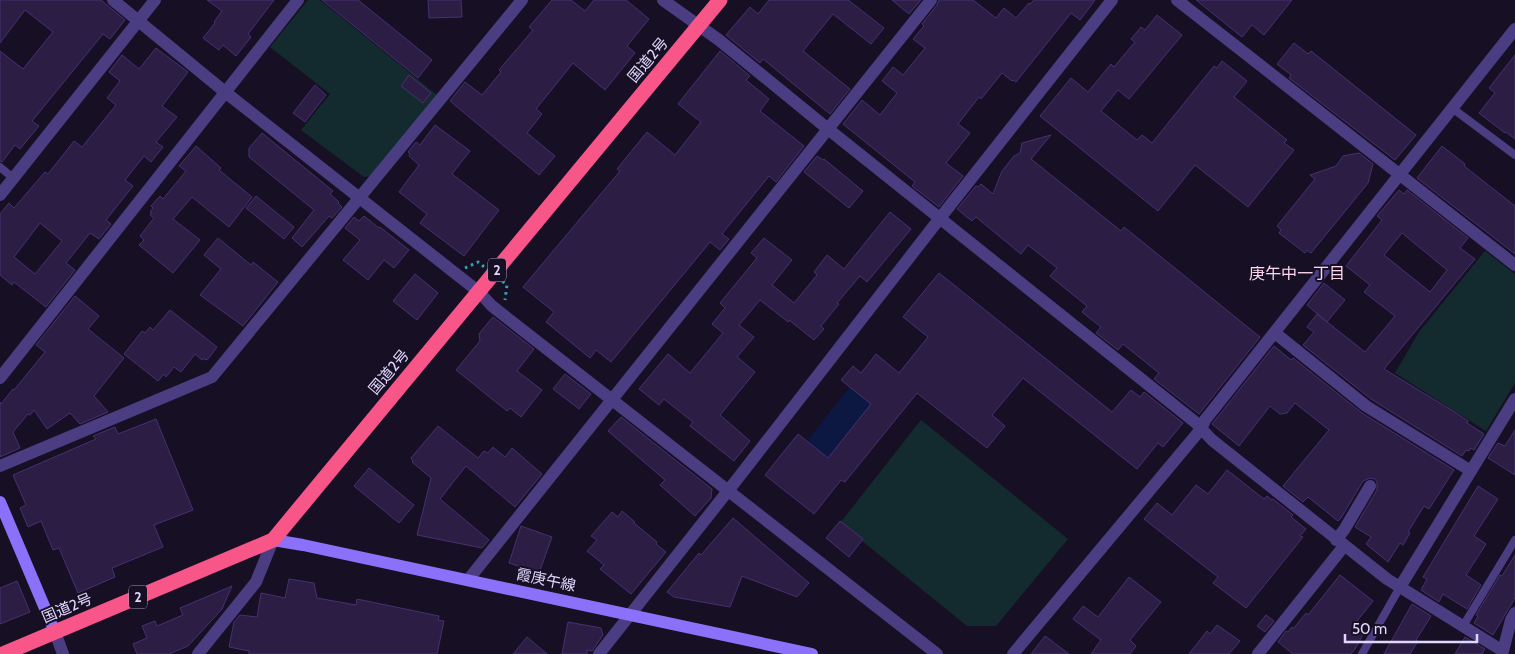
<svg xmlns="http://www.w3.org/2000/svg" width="1515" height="654" font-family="Cabin,'Noto Sans JP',sans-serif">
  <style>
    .green { fill: #132b2f }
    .water { fill: #0c1742 }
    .building { fill: #2c1d45; stroke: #473070; fill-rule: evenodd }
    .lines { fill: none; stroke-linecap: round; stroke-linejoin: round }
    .lane { stroke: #4b3d82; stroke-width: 8 }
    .street { stroke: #4b3d82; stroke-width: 12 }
    .secondary { stroke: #8b71f9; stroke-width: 12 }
    .highway { stroke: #f85688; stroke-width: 15 }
    .path-bridge { stroke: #34a5b3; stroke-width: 3; stroke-dasharray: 2.5 4; stroke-linecap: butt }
    .labels { text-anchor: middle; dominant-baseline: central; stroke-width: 4; stroke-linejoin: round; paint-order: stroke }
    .shield { fill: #171025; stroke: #a49bbc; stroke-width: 1 }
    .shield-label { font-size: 14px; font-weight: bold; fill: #e1d6fd }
    .street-label { font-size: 15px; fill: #e1d6fd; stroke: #171025 }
    .neighbourhood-label { font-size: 16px; fill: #fdd7e9; stroke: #171025 }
  </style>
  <rect width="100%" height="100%" fill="#171025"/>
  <path class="green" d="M308,0H320L437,95L371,176L364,177L301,130L330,94L270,47Z
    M1485,251L1515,274V383L1486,431L1395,373L1419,332Z
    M921,420L1068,539L996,626H967L840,523Z"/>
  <path class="water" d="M850,387L880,411L855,424L828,458L807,441Z"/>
  <path class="building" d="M0,0H101L125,20L110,39L103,34L32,121L39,126L20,149L15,145L2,162L0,161V51L23,69L53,32L25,10L0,43Z
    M207,0H274L248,34L251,37L236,56L223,45L219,50L203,38L215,23L214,22L222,11Z
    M322,0H358L432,60L418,78Z
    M428,0H461L462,17L429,18Z
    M552,0H571L585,11L594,0H626L649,19L627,46L635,53L605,90L573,63L536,109L542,114L527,133L555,156L539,175L450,101L465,82L482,95L501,72L499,70L533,30L529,27Z
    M769,0H848L884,28L871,44L833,14L803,51L850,89L830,114L763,59L760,63L726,35L750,7L758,14Z
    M892,0H921L909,14Z
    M939,0H973L996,18L1004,8L1016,18L1029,3L1030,4L1034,0H1095L1080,20L1071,13L1016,82L1013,80L1012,81L1002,73L981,99L979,97L958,124L970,133L946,163L963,176L939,207L912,186L915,182L843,124L862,100L880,115L897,93L882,81L893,67L903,75L925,48L913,39L924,26L922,24L937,5Z
    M1196,0H1292L1264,35L1252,25L1242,37Z
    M1157,15L1182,35L1129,99L1118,90L1101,111L1137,140L1142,135L1152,143L1214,66L1217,68L1222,61L1247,81L1234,97L1287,140L1284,143L1294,150L1248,207L1195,165L1158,211L1040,116L1071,78L1088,92L1111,64L1114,67L1135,42L1131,39L1141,27L1145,30Z
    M1294,43L1308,54L1311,51L1416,135L1395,160L1289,78L1291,75L1277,64Z
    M156,48L188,72L162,106L177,117L156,142L163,147L151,162L144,156L125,180L133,186L106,220L111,224L99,239L90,233L66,263L75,270L46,307L14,282L12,285L0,275V214L9,203L14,208L45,172L48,174L74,141L82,147L116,105L107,98L120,81L109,72L122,55L139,69ZM40,223L62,241L35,274L14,257Z
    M720,51L750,76L746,80L769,99L760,111L804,146L776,182L769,176L722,234L729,239L720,250L710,242L611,362L596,350L590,358L546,322L554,312L523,287L620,171L617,169L647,132L675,155L701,122L678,104Z
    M1515,55V139L1506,132L1505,133L1479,113L1495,93L1489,88Z
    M409,75L431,93L423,103L401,86Z
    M315,85L326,95L305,122L293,113Z
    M435,125L470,151L452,174L499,210L464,256L420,223L427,214L399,192L419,165L409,156L410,154L408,152L416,142L420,145Z
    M262,133L333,191L330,194L339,202L338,203L342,207L332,218L329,216L302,247L292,238L314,210L249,157V148Z
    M1051,135L1031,159L1121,231L1124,227L1260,337L1199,414L1154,379L1159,373L1123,344L1118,350L1096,333L1101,327L1082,312L1087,306L1050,276L1057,268L1028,245L1021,254L976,217L972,221L957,209L976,186L978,187L981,184L993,194L1002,171L1014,156L1020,153L1022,143Z
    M196,146L221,168L219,170L252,197L229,227L192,197L173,219L200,240L173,273L139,245L144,240L140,236L154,218L150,215L152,213L150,212L153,208L151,206L160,196L163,199L186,171L179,166Z
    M1442,146L1465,164L1464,166L1515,206V254L1417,178Z
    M1359,153L1373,164L1368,183L1311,253L1307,250L1305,253L1279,233L1281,230L1277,226L1315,179L1310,175L1336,166L1343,156Z
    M817,156L823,160L824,159L863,191L849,208L804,172Z
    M1399,190L1404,194L1407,190L1468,238L1460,248L1475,259L1384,369L1453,411L1468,421L1467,423L1484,434L1474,450L1471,448L1469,451L1466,450L1462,456L1371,399L1303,345L1314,332L1307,327L1317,314L1365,352L1395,316L1364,292L1370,285L1346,266L1382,220L1377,216ZM1402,233L1447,270L1430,292L1384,255Z
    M256,196L294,227L284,239L246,208Z
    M890,212L911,229L867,282L860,276L837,303L839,304L821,326L824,329L814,340L789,320L788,322L760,300L739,325L754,337L737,357L755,372L720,415L750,441L734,461L690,426L693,422L664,399L659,405L639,389L668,354L690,373L723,333L712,324L725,308L720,303L757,258L751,253L764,238L792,260L772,285L794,303L817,275L814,272L827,255L844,269Z
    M364,216L379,228L380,227L409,250L394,268L384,260L368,280L343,260L360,240L345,228L354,217L359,221Z
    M218,238L251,265L253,262L278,282L243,326L200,295L221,269L204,255Z
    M939,273L1112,412L1131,390L1140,397L1144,392L1183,423L1163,447L1158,443L1137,469L1023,378L992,415L1005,426L987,448L917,393L845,482L841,480L814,514L765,475L798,434L828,458L871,404L841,380L853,366L861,373L876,354L899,373L928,337L903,317Z
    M415,274L438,293L417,320L393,301Z
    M1324,283L1345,300L1327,322L1307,305Z
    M75,296L99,316L88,329L124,358L94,396L108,412L80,424L70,413L47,429L34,410L30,415L28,414L13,432L20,448L0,457V402L1,404L13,389L14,390L45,352L36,345Z
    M170,310L217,347L208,359L205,360L203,358L202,360L195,354L181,372L174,367L166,377L164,374L158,381L124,354L142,331L145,333L150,327L153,330Z
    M493,317L534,349L517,371L542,390L521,417L510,408L507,411L456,370L480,341L479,334L482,330Z
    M1274,346L1291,360L1293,358L1362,413L1454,470L1429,509L1424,506L1408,532L1410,533L1403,545L1400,543L1388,562L1366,544L1371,537L1355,527L1377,490V482L1375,479L1370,478L1363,481L1341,518L1338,521L1308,497L1303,502L1283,486L1329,430L1295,403L1287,413L1280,414L1270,406L1239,446L1212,424Z
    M565,374L591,394L579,409L553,389Z
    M621,417L712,489L711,498L695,516L660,485L665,480L608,431Z
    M156,419L193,510L154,525L163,547L112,568L115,577L78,593L59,548L53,550L41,521L28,527L20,508L26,505L13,475L96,439L93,436L115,427L118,434Z
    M438,426L478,458L484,451L488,453L493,447L505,457L512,448L542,474L515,507L466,466L440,499L489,540L482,548L417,535L431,478L412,462L413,461L411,458Z
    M1515,430V475L1488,458L1498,443L1505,446Z
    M369,468L414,505L399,523L354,486Z
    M1227,470L1264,499L1267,496L1272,500L1273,499L1293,515L1291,517L1306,529L1300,536L1303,537L1246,608L1213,583L1218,577L1144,519L1157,503L1172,515L1196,485L1208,494Z
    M1478,486L1498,499L1474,536L1486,544L1466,575L1481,585L1467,609L1443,594L1439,602L1421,590L1427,579L1423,577Z
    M622,511L635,522L634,523L657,542L656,544L666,552L631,594L600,569L604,565L587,551L597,540L591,536L612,512L618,517Z
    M733,518L809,583L797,597L742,576L730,607L674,597L667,592L699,553L701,555Z
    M840,521L863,539L849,557L826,538Z
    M521,526L552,537L539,573L509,563Z
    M1515,555V598L1493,635L1474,623L1478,616L1476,615L1500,575L1502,576Z
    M1340,575L1373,601L1353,626L1364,633L1355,649L1351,654H1293L1278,642L1286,631L1288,632L1292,627L1293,629L1306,613L1308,615Z
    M1129,577L1161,602L1130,640L1136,646L1130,654H1091L1101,640L1073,619L1083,606L1098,617Z
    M289,579L314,583L317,598L356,605L357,599L439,616L438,620L444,621L437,654H249V651L229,647L234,622L240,615L257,617L261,593L285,598Z
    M17,581L30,612L0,624V588Z
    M232,586L222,609L188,646L169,654H137L133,644L147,638L142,626L155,621L157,626L183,615L180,608Z
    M1412,604L1431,616L1416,640L1418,641L1410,654H1384Z
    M1266,615L1274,621L1265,632L1257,626Z
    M568,622L601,628L603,635L592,651L587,650V654H562Z
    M1217,625L1240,641L1229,654H1189L1207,631L1210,634Z
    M1045,636L1069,654H1031Z
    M527,637L547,654H513Z
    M1465,637L1485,649L1482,654H1455Z"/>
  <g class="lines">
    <path class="lane" d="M1452,108L1515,155
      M0,167L13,178
      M1463,626L1515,540
      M1362,654L1400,587"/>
    <path class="street" d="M113,0L225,92L479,292L492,306L937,654
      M663,0L719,40L828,129L1195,422L1212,440L1387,579L1503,651L1511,620L1515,613
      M1177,0L1515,265
      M0,195L155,0
      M1275,333L1366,406L1471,471
      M0,378L298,0
      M0,466L212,377L522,0
      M1336,540L1344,530L1370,486
      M468,580L931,0
      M1400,587L1515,399
      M55,632L63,654
      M198,654L256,582L273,540
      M599,654L735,482L933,227L1112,0
      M1013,654L1201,429L1205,420L1515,29
      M1258,654L1344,546"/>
    <path class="secondary" d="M0,502L55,632
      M273,540L303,545L812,654"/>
    <path class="highway" d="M3,654L273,540L720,0"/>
    <path class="path-bridge" d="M465,268L478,262L507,285L505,300"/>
  </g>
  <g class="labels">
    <g class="shield">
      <rect x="488" y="258.5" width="18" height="23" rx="4"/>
      <rect x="129" y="585.5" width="18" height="23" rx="4"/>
    </g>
    <g class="shield-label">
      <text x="497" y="270">2</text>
      <text x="138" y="597">2</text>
    </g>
    <g class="street-label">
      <text transform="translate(648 60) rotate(-50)">国道2号</text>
      <text transform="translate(389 372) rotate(-50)">国道2号</text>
      <text transform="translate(546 580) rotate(12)">霞庚午線</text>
      <text transform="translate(67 608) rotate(-23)">国道2号</text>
    </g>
    <g class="neighbourhood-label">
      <text x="1297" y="273">庚午中一丁目</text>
    </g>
  </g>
  <path d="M1345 634v8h132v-8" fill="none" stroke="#e1d6fd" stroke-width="2.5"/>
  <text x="1352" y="634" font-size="15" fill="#e1d6fd" stroke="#171025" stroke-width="4" paint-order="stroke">50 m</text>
</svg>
